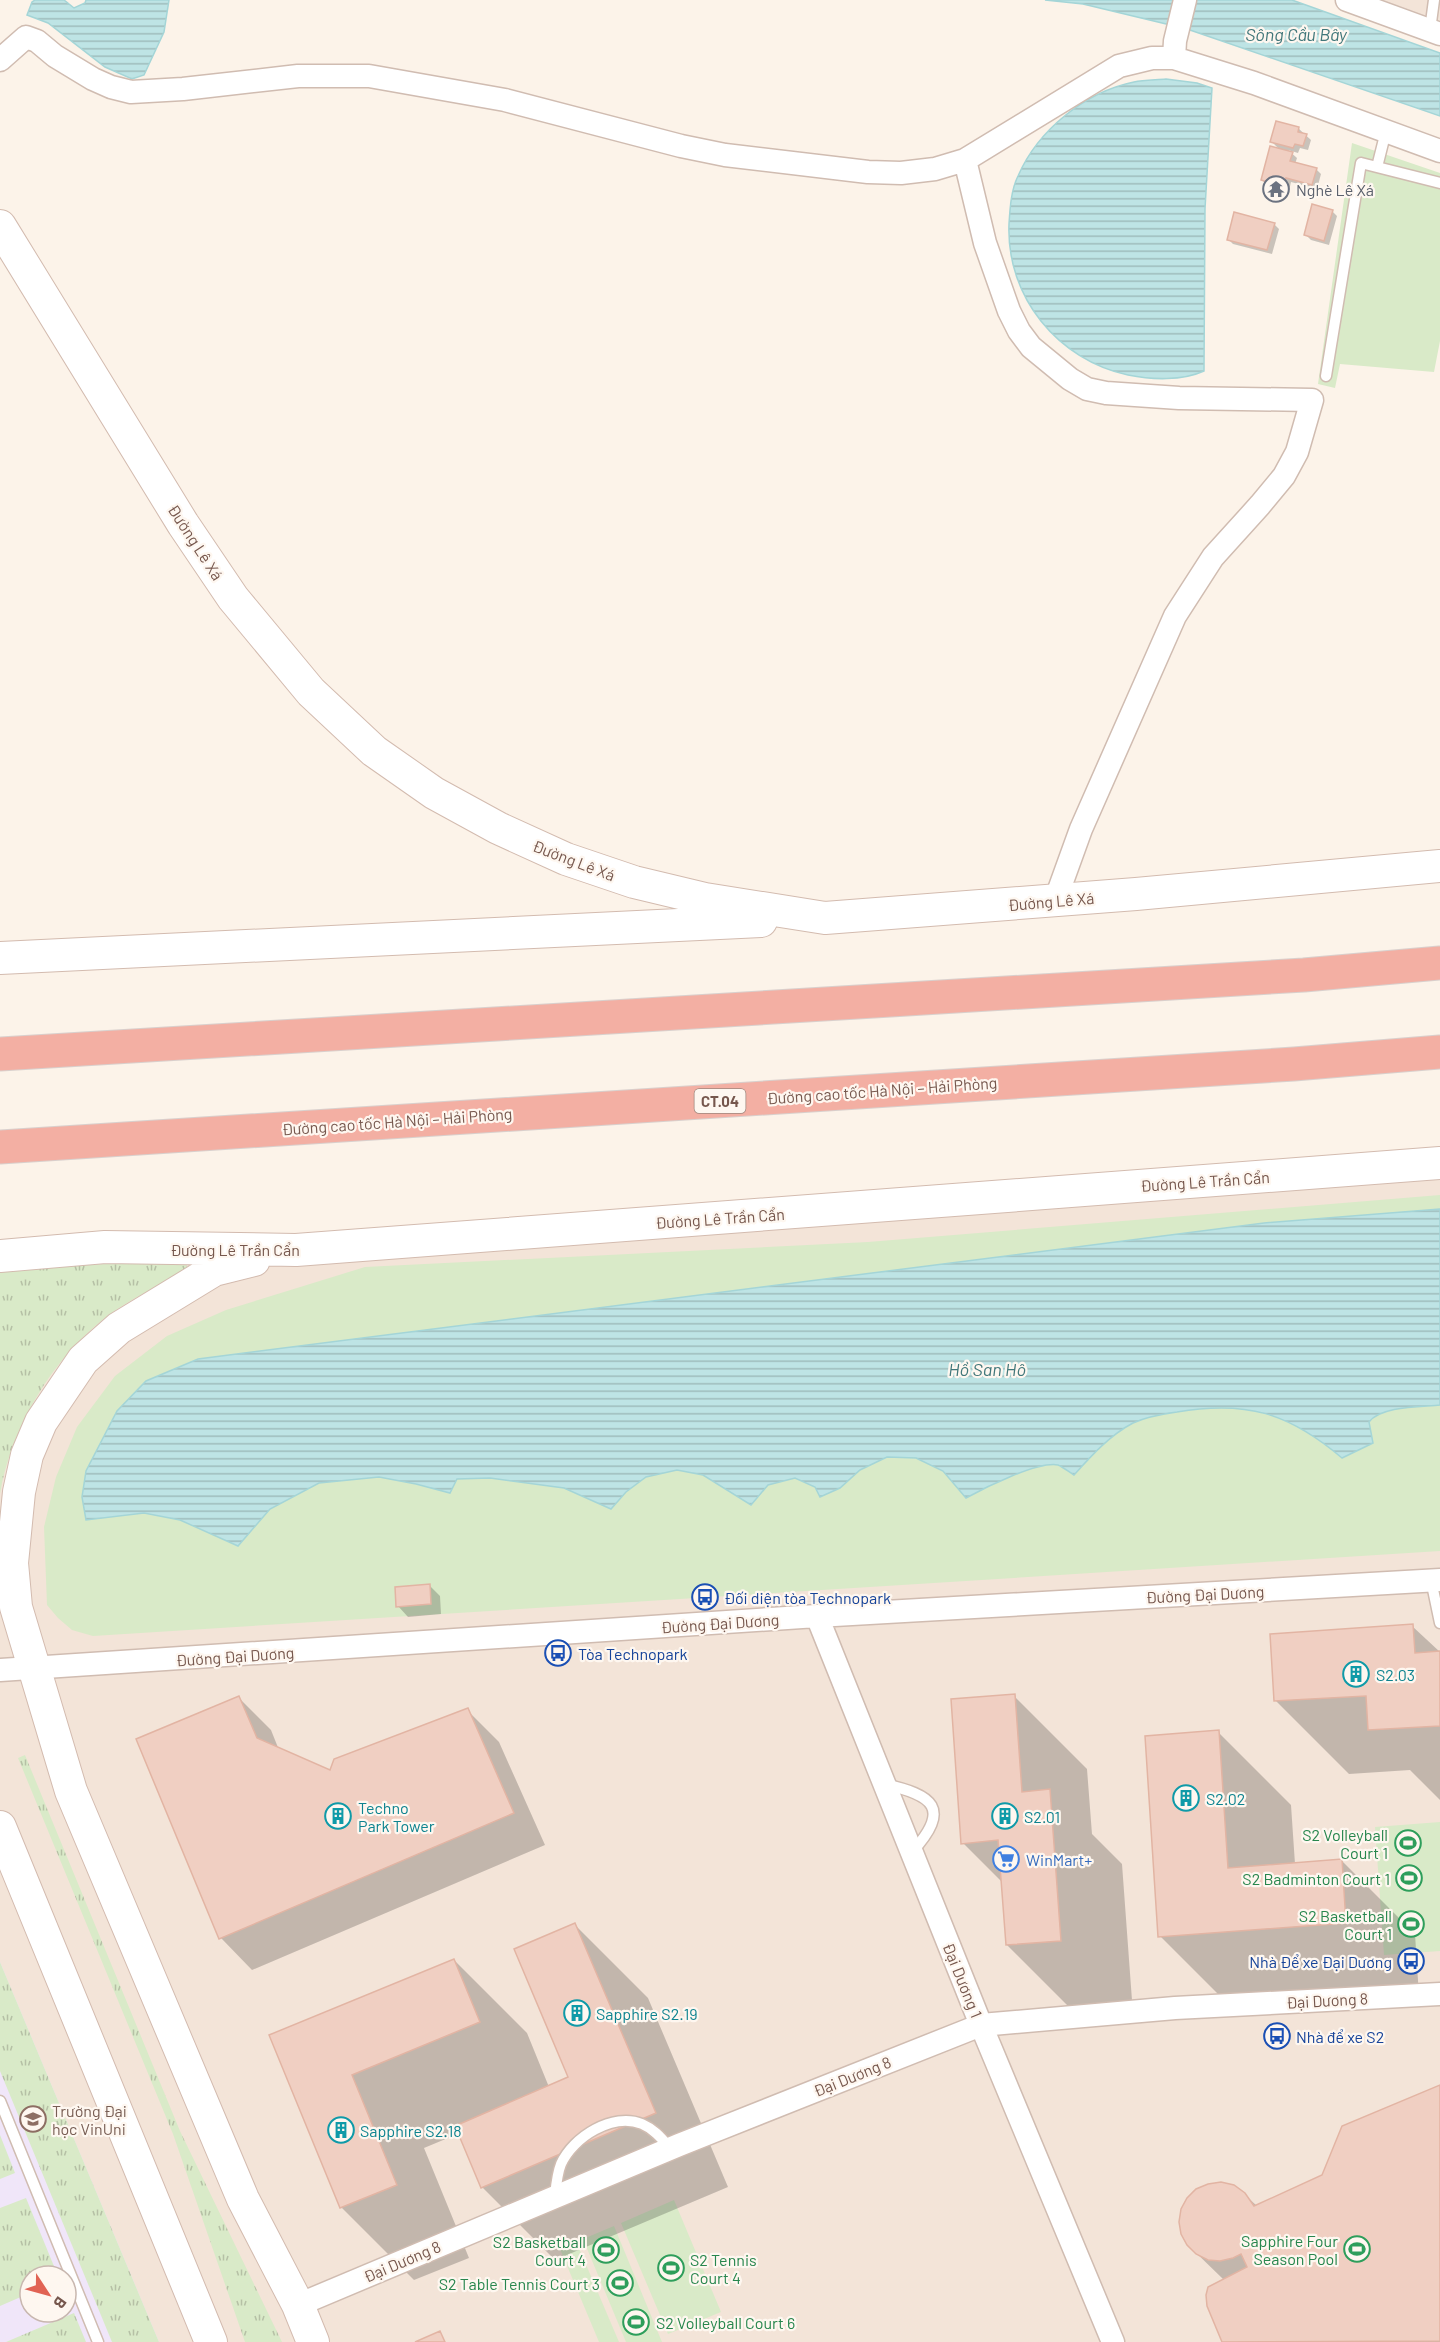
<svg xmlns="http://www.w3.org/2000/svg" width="1440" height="2342" font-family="Barlow,sans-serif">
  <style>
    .residential { fill: #f3e4d8; fill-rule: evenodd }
    .education { fill: #f0e6f9; fill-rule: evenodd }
    .grass { fill: url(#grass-tufts) }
    .green { fill: #d9eac8 }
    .water { fill: url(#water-rules); stroke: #a4d5d7; stroke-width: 1.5 }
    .shadow { fill: #0003 }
    .building { fill: #f0cfc2; stroke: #e2b4a3; stroke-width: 1.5 }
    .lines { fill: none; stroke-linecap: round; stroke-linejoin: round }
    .lane-casing { stroke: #d0bcb1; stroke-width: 13 }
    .street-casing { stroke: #d0bcb1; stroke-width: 25 }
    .secondary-casing { stroke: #d3bbaf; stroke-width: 34 }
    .highway-casing { stroke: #d9d0cd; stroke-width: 35 }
    .lane { stroke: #fff; stroke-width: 10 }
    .street { stroke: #fff; stroke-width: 22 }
    .secondary { stroke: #fff; stroke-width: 32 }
    .highway { stroke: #f3afa3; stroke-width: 33 }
    .labels { text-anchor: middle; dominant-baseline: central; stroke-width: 4.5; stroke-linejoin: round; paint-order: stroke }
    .shield { fill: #fef7f0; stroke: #9f877e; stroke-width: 1.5 }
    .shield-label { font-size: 15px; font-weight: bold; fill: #76574d }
    .worship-label { font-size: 16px; fill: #5b616d; stroke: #fef7f0; text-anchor: start }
    .street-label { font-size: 16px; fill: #76574d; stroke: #fef7f0 }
    .transit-label { font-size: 16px; fill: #164399; stroke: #fef7f0; text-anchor: start }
    .culture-label { font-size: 16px; fill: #0d838f; stroke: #fef7f0; text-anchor: start }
    .leisure-label { font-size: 16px; fill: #27864d; stroke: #fef7f0; text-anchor: end }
    .shop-label { font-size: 16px; fill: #366cbe; stroke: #fef7f0; text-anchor: start }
    .education-label { font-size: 16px; fill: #785e54; stroke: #fef7f0; text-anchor: start }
    .water-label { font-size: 18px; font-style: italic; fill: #41777a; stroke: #fef7f0 }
  </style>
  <defs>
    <pattern id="grass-tufts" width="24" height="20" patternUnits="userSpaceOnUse" patternTransform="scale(1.5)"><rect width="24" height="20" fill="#d9eac8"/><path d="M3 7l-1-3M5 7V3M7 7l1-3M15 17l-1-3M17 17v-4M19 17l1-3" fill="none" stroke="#b5c0a5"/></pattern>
    <pattern id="water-rules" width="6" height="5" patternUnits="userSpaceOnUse" patternTransform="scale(1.5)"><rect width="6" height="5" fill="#bee4e5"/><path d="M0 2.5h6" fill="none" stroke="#9fbcbc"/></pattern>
  </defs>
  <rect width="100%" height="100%" fill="#fcf3e9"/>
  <path class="residential" d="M1375,0H1440V25Z
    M1440,1177V2342H0V1271ZM30,2276H66V2312H30Z"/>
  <path class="education" d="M0,1962L159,2342H0ZM30,2276H66V2312H30Z"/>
  <path class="grass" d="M184,1261L189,1270C160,1285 131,1298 105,1318C52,1359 11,1428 0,1494V1268Z
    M25,1755L180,2131L282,2342H245L173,2134L18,1758Z
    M0,1962L159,2342H112L0,2071Z
    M0,2135L15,2173L0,2179Z
    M26,2198L58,2276H30V2293L0,2306V2208Z
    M74,2313L86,2342H6Z"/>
  <path class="green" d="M1352,143L1440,173V341L1434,372L1340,364L1335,388L1318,384Z
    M1440,1195V1551L93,1636L72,1630L58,1618L47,1605L44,1527L56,1477L77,1427L115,1376L167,1336L226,1310L365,1267L868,1242Z
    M1440,1822V1951L1384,1955L1375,1827Z
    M674,2200L721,2312L668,2334L621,2223Z
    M614,2226L662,2342H626L583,2239Z
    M576,2241L619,2342H599L560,2249Z"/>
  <path class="water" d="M35,0H64L74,8L85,3L86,0H169L164,32L144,75L132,79L105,67L48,23L27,15L32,2Z
    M1045,0H1292L1440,53V116L1187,29L1083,4Z
    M1166,79L1197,83L1212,88L1205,209L1204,371C1182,381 1152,380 1128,375C1058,360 1006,297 1009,224C1010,208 1011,190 1018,176C1038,130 1085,92 1134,82C1144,80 1156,80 1166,79Z
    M1440,1209V1405C1421,1407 1381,1406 1369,1422L1373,1443L1342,1458C1289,1413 1246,1400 1177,1412C1163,1414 1146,1417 1133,1423C1110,1435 1091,1456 1074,1475C1069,1472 1063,1467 1058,1465C1038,1461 984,1488 966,1498L943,1471L916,1458L887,1457L860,1470L840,1488L820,1497L815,1487L795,1478L768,1485L751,1505L703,1475L677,1470L646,1477L626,1492L611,1509L564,1488L490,1478L457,1479L450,1493L416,1484L379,1477L319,1483L270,1509L238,1546L180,1520L144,1513L86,1520L82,1497L86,1471L117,1411L146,1381L198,1359L1264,1223Z"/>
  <path class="shadow" d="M1298,128L1311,140L1308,150L1300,148L1298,153L1288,150L1297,158L1295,164L1316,169L1321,174L1317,189L1291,182L1289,191L1267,185L1262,180L1280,150L1272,142Z
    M1332,211L1337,216L1329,245L1311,240L1306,235Z
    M1274,224L1279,229L1272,254L1233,244L1228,239Z
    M429,1585L440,1596L441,1614L408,1617L398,1606Z
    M1412,1626L1440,1652V1800L1410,1770L1349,1774L1276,1701Z
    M1014,1696L1087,1769L1092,1834L1122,1864L1133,2014L1080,2018L1007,1945L1003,1883L963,1843Z
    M239,1698L271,1730L279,1750L330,1772L467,1710L499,1742L545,1845L252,1970L221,1938Z
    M1218,1732L1291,1805L1295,1864L1342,1861L1415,1934L1419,1996L1233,2009L1160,1936Z
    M575,1925L648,1998L728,2187L555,2260L482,2187L460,2133L424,2148L469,2258L414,2280L341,2207L271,2036L454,1960L527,2033L549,2087L570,2078Z
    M1440,2087V2342H1224L1209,2306V2288L1223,2279L1188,2245L1244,2194L1257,2206L1323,2176Z"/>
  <path class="building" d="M1276,121L1299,127L1298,132L1307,134L1303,146L1295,144L1293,148L1270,142Z
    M1270,146L1293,152L1290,161L1317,168L1312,185L1286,178L1284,187L1261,180Z
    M1312,204L1333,210L1324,241L1304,235Z
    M1234,212L1275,223L1267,250L1227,240Z
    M430,1584L431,1604L396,1607L395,1587Z
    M1413,1624L1415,1653L1440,1651V1726L1368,1730L1366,1696L1274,1701L1270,1634Z
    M1015,1694L1022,1792L1050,1789L1061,1941L1006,1945L998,1840L961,1844L951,1699Z
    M239,1696L257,1738L330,1770L334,1759L468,1708L514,1813L219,1939L136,1739Z
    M1219,1730L1228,1868L1342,1859L1346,1923L1158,1937L1145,1736Z
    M575,1923L656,2113L481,2188L455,2126L568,2077L514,1949Z
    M454,1959L480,2022L352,2075L397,2185L340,2208L269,2035Z
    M1440,2085V2341L1222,2342L1207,2306L1206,2295L1208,2287L1247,2267L1241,2254L1233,2258L1220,2261L1208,2260L1196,2254L1187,2245L1181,2234L1179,2222L1181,2209L1187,2198L1196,2189L1208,2184L1221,2182L1234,2185L1245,2193L1254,2206L1322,2175L1342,2126Z
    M440,2331L445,2342H415Z"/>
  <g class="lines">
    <g class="lane-casing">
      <path id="lane" d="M1430,30L1434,0
        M1377,167L1386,131
        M1326,376L1361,163L1440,183
        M1431,1580L1440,1623
        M884,1784C933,1795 952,1808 912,1852
        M0,2101L98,2342
        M555,2196C556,2186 557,2174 561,2164C573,2137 613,2112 642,2124C654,2129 662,2139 670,2148"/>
    </g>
    <g class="street-casing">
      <path id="street" d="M1347,0L1440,34
        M1174,58L1175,41L1185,0
        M0,60L26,37L37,41L55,56L93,79L111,87L131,92L183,89L298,76H369L505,100L681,146L725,155L868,172L901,173L935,169L965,160L1119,66L1152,58H1174L1254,83L1440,151
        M965,160L985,243L1009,311L1019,331L1031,347L1070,379L1087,389L1106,393L1179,398L1312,400L1297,452L1284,476L1260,505L1213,557L1175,616L1081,829L1055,901
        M817,1616L981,2025L1113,2342
        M0,1670L817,1616L1440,1580
        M298,2305L679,2145L981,2025L1175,2008L1440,1994"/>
    </g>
    <g class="secondary-casing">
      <path id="secondary" d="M0,226L183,524L233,598L311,692L374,751L434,793L498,828L566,859L634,882L705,899L825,918L1136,894L1440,866
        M0,958L761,921
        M0,1256L105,1247L296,1250L1440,1163
        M254,1260L214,1270L119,1328L83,1360L41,1422L27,1455L19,1492L12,1563L16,1607L71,1791L243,2199L298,2305L313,2342
        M0,1827L211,2342"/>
    </g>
    <g class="highway-casing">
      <path id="highway" d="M0,1054L1304,975L1440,963
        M0,1147L1294,1064L1440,1052"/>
    </g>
    <use href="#lane" class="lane"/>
    <use href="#street" class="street"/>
    <use href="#secondary" class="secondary"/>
    <use href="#highway" class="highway"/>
  </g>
  <defs>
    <g id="temple-ring" transform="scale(1.35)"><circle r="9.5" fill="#fef7f0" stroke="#6b7280" stroke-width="1.5"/><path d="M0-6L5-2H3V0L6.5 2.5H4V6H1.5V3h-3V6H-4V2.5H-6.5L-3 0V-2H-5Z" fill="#6b7280"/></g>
    <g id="bus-ring" transform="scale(1.35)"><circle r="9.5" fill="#fef7f0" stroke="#1a4fb4" stroke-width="1.5"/><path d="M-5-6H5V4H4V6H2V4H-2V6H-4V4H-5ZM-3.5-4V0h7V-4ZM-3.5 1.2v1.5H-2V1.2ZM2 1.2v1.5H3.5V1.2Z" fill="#1a4fb4"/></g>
    <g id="building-ring" transform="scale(1.35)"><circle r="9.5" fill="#fef7f0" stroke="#0f9aa8" stroke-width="1.5"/><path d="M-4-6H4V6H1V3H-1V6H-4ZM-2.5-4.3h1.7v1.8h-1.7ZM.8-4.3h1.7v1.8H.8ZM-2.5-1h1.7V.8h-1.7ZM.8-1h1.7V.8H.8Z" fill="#0f9aa8"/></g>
    <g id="stadium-ring" transform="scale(1.35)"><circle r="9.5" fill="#fef7f0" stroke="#2e9e5b" stroke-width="1.5"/><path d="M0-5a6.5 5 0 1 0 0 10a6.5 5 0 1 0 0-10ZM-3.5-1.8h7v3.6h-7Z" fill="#2e9e5b"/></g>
    <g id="supermarket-ring" transform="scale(1.35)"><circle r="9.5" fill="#fef7f0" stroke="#3f7fe0" stroke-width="1.5"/><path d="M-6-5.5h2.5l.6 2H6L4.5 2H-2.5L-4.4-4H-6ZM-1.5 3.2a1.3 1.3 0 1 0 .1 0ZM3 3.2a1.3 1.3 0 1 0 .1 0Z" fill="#3f7fe0"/></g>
    <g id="university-ring" transform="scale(1.35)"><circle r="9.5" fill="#fef7f0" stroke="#8d6e63" stroke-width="1.5"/><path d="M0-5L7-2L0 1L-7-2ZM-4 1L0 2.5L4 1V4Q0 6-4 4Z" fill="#8d6e63"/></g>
  </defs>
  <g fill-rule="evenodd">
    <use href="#temple-ring" x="1276" y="189"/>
    <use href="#bus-ring" x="705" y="1597"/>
    <use href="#bus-ring" x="558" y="1653"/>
    <use href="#building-ring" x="1356" y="1674"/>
    <use href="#building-ring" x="1186" y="1798"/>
    <use href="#building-ring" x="338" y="1816"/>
    <use href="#building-ring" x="1005" y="1816"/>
    <use href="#stadium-ring" x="1408" y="1843"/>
    <use href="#supermarket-ring" x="1006" y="1859"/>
    <use href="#stadium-ring" x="1409" y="1878"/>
    <use href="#stadium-ring" x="1411" y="1924"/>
    <use href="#bus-ring" x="1411" y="1961"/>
    <use href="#building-ring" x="577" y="2013"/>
    <use href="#bus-ring" x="1277" y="2036"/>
    <use href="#university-ring" x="33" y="2119"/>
    <use href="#building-ring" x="341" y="2130"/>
    <use href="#stadium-ring" x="1357" y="2249"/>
    <use href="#stadium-ring" x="606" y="2250"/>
    <use href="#stadium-ring" x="671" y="2268"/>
    <use href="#stadium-ring" x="620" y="2283"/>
    <use href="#stadium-ring" x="636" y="2322"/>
  </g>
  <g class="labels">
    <rect class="shield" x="694.5" y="1089" width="51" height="24" rx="4.5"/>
    <g class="shield-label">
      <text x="720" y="1101">CT.04</text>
    </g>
    <g class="worship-label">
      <text x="1296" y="189">Nghè Lê Xá</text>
    </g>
    <g class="street-label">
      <text transform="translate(196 542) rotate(57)">Đường Lê Xá</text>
      <text transform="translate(574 860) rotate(21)">Đường Lê Xá</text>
      <text transform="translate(1051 901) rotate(-5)">Đường Lê Xá</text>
      <text transform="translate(882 1090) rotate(-4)">Đường cao tốc Hà Nội – Hải Phòng</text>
      <text transform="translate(397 1121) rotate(-4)">Đường cao tốc Hà Nội – Hải Phòng</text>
      <text transform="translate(1205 1181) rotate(-4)">Đường Lê Trần Cẩn</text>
      <text transform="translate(720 1218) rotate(-4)">Đường Lê Trần Cẩn</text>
      <text x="235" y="1249">Đường Lê Trần Cẩn</text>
      <text transform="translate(1205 1594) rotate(-3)">Đường Đại Dương</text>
      <text transform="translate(720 1623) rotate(-4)">Đường Đại Dương</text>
      <text transform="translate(235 1656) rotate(-4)">Đường Đại Dương</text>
      <text transform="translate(963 1980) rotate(68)">Đại Dương 1</text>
      <text transform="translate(1327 2000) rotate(-3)">Đại Dương 8</text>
      <text transform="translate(852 2076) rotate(-22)">Đại Dương 8</text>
      <text transform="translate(402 2261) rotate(-23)">Đại Dương 8</text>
    </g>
    <g class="transit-label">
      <text x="724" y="1597">Đối diện tòa Technopark</text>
      <text x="578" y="1653">Tòa Technopark</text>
      <text x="1392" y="1961" text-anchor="end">Nhà Để xe Đại Dương</text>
      <text x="1296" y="2036">Nhà để xe S2</text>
    </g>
    <g class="culture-label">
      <text x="1376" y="1674">S2.03</text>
      <text x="1206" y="1798">S2.02</text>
      <text x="358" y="1807">Techno<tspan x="358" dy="18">Park Tower</tspan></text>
      <text x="1024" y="1816">S2.01</text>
      <text x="596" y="2013">Sapphire S2.19</text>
      <text x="360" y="2130">Sapphire S2.18</text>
    </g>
    <g class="leisure-label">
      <text x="1388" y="1834">S2 Volleyball<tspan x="1388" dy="18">Court 1</tspan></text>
      <text x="1390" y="1878">S2 Badminton Court 1</text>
      <text x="1392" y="1915">S2 Basketball<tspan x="1392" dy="18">Court 1</tspan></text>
      <text x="1338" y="2240">Sapphire Four<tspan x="1338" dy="18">Season Pool</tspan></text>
      <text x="586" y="2241">S2 Basketball<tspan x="586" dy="18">Court 4</tspan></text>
      <text x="690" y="2259" text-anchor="start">S2 Tennis<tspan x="690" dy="18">Court 4</tspan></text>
      <text x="600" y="2283">S2 Table Tennis Court 3</text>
      <text x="656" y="2322" text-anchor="start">S2 Volleyball Court 6</text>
    </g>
    <g class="shop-label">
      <text x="1026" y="1859">WinMart+</text>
    </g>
    <g class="education-label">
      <text x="52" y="2110">Trường Đại<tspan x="52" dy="18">học VinUni</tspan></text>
    </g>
    <g class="water-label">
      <text x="1296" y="34">Sông Cầu Bây</text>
      <text x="987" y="1369">Hồ San Hô</text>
    </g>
  </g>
  <g transform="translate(48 2294) rotate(126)"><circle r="28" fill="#fef7f0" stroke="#c8b7af" stroke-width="1.5"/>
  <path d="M0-4.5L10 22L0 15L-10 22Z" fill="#e16354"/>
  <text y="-9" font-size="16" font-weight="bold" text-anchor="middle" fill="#76574d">B</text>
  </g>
</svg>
